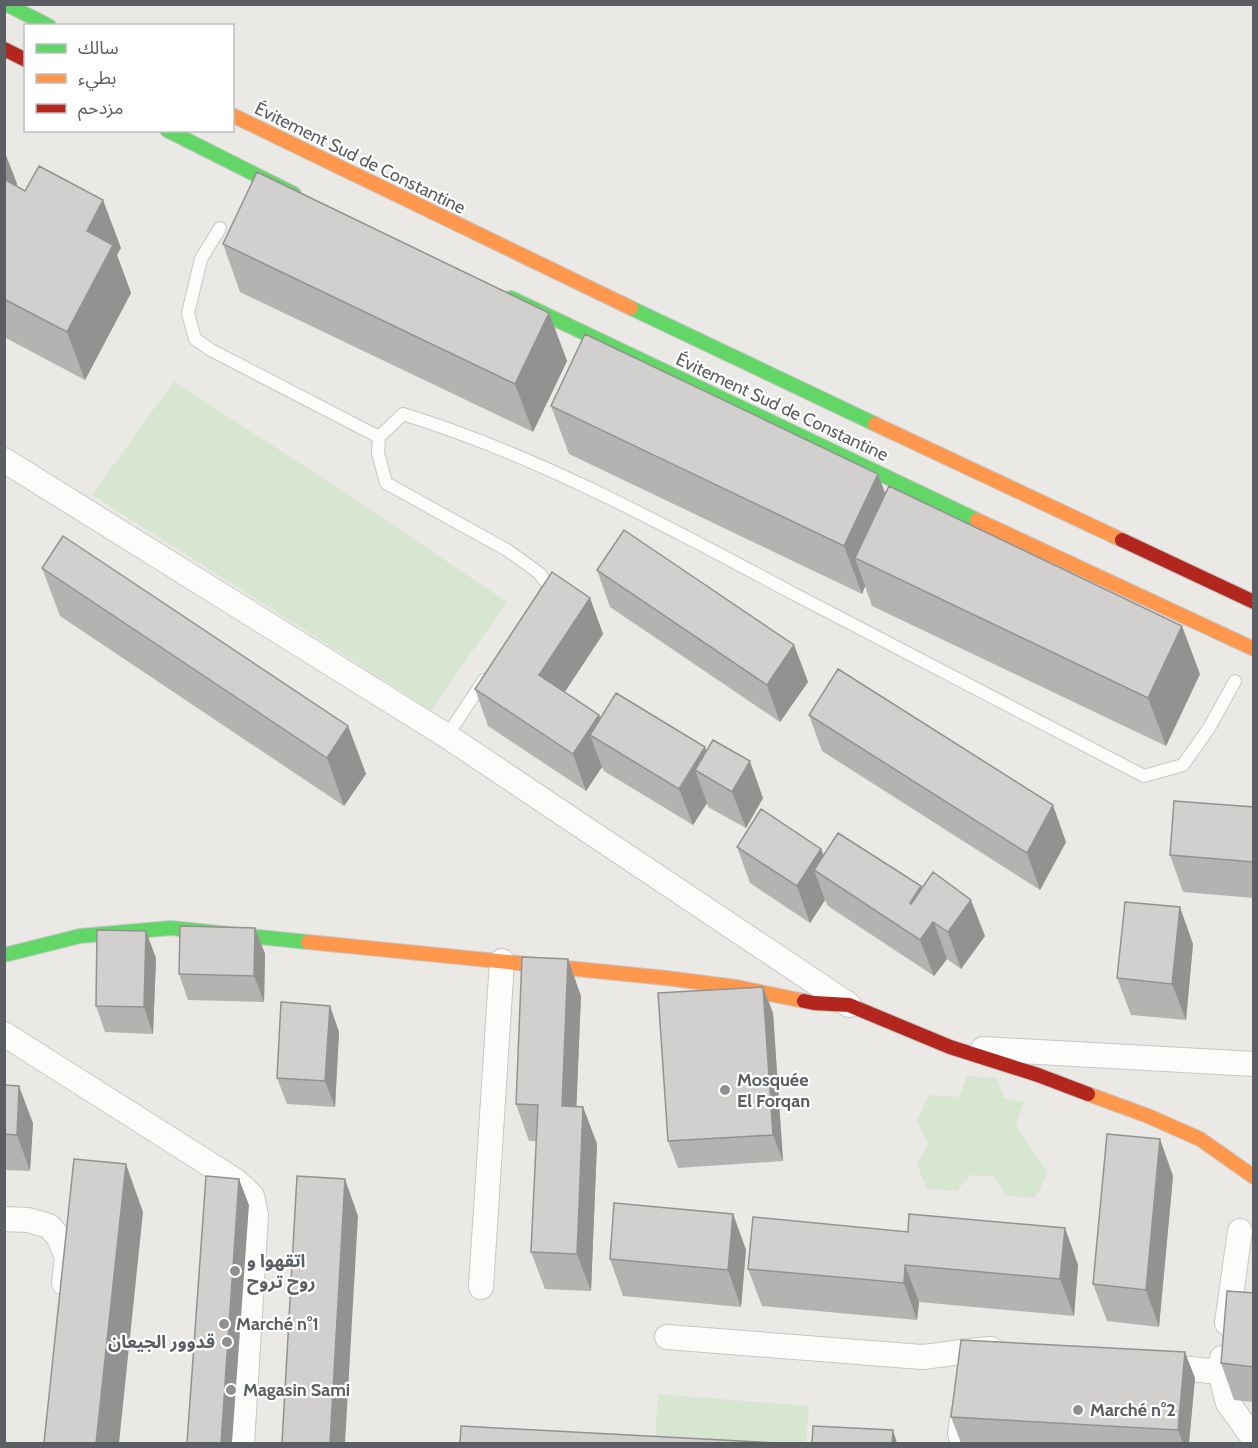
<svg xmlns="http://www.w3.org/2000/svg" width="1258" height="1448" font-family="Cabin,'Noto Sans Arabic',sans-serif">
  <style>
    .green { fill: #d6e6d1 }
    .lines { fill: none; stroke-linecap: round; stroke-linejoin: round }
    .lane-casing { stroke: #c7c7c6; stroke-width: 14 }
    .street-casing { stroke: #c7c7c6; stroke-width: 26 }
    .fast-casing { stroke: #c6c6c5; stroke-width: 16 }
    .slow-casing { stroke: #c6c6c5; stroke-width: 16 }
    .jam-casing { stroke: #c6c6c5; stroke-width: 16 }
    .lane { stroke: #fcfcfb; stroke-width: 12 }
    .street { stroke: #fcfcfb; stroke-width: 24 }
    .fast { stroke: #63d668; stroke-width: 14 }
    .slow { stroke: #ff974d; stroke-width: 14 }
    .jam { stroke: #b3261e; stroke-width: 14 }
    .wall { fill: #b4b3b1 }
    .shaded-wall { fill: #929290 }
    .building { fill: #d1d0ce; stroke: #929290; stroke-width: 1.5 }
    .poi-dot { fill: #8d8f90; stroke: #fff; stroke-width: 2 }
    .labels { text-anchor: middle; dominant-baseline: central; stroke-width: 4.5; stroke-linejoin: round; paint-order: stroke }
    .street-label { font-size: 18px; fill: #5b5f63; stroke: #fff }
    .poi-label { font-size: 18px; font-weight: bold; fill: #5b5f63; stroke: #fff; text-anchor: start }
  </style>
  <rect width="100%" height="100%" fill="#ebe9e5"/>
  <path class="green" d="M174,381L342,491L507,602L431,710L92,495Z
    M967,1076L997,1078L1004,1098L1024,1102L1016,1125L1048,1173L1035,1198L1005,1196L994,1177L970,1175L957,1191L927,1189L917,1165L928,1143L917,1121L929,1095L959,1097Z
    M658,1394L809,1406L806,1443L655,1444Z"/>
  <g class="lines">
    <g class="lane-casing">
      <path id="lane" d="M220,228L201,259L188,313L195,339L211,350L379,437
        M544,595L549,586L539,573L507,550L386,483L378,453L379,437L403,414C542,457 670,528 798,596C913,657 1029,716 1144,776L1183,765L1209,728L1235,681
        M447,736L484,680
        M957,1411L954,1434L957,1444"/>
    </g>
    <g class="street-casing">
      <path id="street" d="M4,460L447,736L849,1005
        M4,1034L236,1181L252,1196L256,1215L242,1444
        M983,1049L1254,1064
        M4,1219L28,1220L49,1226L60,1239L67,1258L64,1283
        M481,1287L502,961
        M1227,1323L1240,1231
        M667,1337L922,1357C945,1355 967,1350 991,1349
        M1222,1358L1220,1372L1228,1403L1254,1439
        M1160,1366L1220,1372"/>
    </g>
    <g class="fast-casing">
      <path id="fast" d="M6,4L49,26
        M167,130L294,194
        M511,298L977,520
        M631,308L875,424
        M4,955L80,936L171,928L308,942"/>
    </g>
    <g class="slow-casing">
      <path id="slow" d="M232,115L631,308
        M875,424L1122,540
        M977,520L1254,649
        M308,942L666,978L736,987L804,1001
        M1088,1094L1148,1116L1200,1139L1254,1177"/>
    </g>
    <g class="jam-casing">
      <path id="jam" d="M4,49L26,60
        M1122,540L1254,602
        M804,1001L814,1003L849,1005L950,1047L1038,1075L1088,1094"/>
    </g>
    <use href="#lane" class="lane"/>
    <use href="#street" class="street"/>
    <use href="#fast" class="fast"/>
    <use href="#slow" class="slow"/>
    <use href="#jam" class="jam"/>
  </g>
  <path class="wall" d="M4,150L17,184L16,186L121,248L117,255L131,293L85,380L4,337Z
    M223,244L549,313L567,361L533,432L240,292Z
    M551,406L885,494L1200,674L1166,746L872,606L865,586L862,594L569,454Z
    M42,568L348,726L366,774L344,806L60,616Z
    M597,570L794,645L808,682L780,722L610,607Z
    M590,598L603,634L565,692L600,718L706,751L763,798L746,828L708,807L707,803L693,825L604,771L602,767L586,791L488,726L475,689Z
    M809,715L1066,842L1040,890L822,751Z
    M1254,807V898L1183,892L1170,855Z
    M737,847L821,849L824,855L921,886V889L985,936L961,969L947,959L934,976L828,906L825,900L810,923L750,883Z
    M255,928L265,954L264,1002L188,1000L179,974Z
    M1193,944L1186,1020L1131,1015L1117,978Z
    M156,958L153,1034L105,1032L96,1006Z
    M581,996L576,1107H583L597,1144L591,1291L545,1289L531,1252L536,1141H529L516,1104Z
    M330,1006L339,1032L335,1107L287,1104L277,1078Z
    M773,1013L783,1161L678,1168L668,1141Z
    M4,1085L33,1123L30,1171L4,1170Z
    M1173,1176L1159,1327L1107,1321L1093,1284Z
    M733,1214L746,1250L741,1307L623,1296L610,1259Z
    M1065,1228L1078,1265L1074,1316L919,1302L917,1320L762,1306L748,1269L908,1232Z
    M1254,1293V1402L1234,1400L1221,1363Z
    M1195,1378L1189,1443H961L951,1417Z"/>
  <path class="shaded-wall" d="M4,150L17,184L4,208Z
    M103,200L121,248L117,255L131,293L85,380L67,332L87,231Z
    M549,313L567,361L533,432L515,384Z
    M878,474L896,522L855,558L865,586L862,594L844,546Z
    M590,598L603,634L552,711L539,675Z
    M1182,626L1200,674L1166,746L1148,698Z
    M794,645L808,682L780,722L767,685Z
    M599,715L611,747L590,735L602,767L586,791L573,754Z
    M348,726L366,774L344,806L327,758Z
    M705,747L718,783L695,770L707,803L693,825L679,789Z
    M750,761L763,798L746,828L732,792Z
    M1053,805L1066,842L1040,890L1027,853Z
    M821,849L834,882L814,870L825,900L810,923L797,886Z
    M921,886L947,959L934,976L920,940L910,903Z
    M971,900L985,936L961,969L948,932Z
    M1180,907L1193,944L1186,1020L1172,984Z
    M255,928L265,954L264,1002L254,976Z
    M146,931L156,958L153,1034L144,1007Z
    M568,959L581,996L575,1143L562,1106Z
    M763,987L773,1013L783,1161L773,1135Z
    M330,1006L339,1032L335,1107L325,1081Z
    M19,1086L33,1123L30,1171L17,1135Z
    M583,1107L597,1144L591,1291L577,1254Z
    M1160,1139L1173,1176L1159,1327L1146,1290Z
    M126,1164L143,1212L119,1443H96Z
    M239,1179L249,1205L232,1443H221Z
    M345,1179L358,1216L345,1443H330Z
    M733,1214L746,1250L741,1307L728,1270Z
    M1065,1228L1078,1265L1074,1316L1060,1279Z
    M905,1265L919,1302L917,1320L904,1283Z
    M1185,1352L1195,1378L1189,1443H1183L1178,1430Z
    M893,1430L897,1443H892Z"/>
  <path class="building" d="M39,166L103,200L87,231L113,245L67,332L4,299V179L25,191Z
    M257,172L549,313L515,384L223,244Z
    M585,334L878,474L844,546L551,406Z
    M889,486L1182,626L1148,698L855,558Z
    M624,530L794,645L767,685L597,570Z
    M63,536L348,726L327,758L42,568Z
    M552,572L590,598L539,675L599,715L573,754L475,689Z
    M838,669L1053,805L1027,853L809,715Z
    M616,693L705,747L679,789L590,735Z
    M713,740L750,761L732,792L695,770Z
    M1174,801L1254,807V862L1170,855Z
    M761,809L821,849L797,886L737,847Z
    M838,833L921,886L910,903L911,904L933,872L971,900L948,932L933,922L920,940L814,870Z
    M1125,902L1180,907L1172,984L1117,978Z
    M180,926L255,928L254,976L179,974Z
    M97,930L146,931L144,1007L96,1006Z
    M522,957L568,959L562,1106L583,1107L577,1254L531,1252L538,1105L516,1104Z
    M763,987L773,1135L668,1141L658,993Z
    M281,1002L330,1006L325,1081L277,1078Z
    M4,1085L19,1086L17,1135L4,1134Z
    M1107,1134L1160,1139L1146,1290L1093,1284Z
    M74,1159L126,1164L96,1443H44Z
    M206,1176L239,1179L221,1443H187Z
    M297,1176L345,1179L330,1443H282Z
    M614,1203L733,1214L728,1270L610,1259Z
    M909,1214L1065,1228L1060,1279L905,1265L904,1283L748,1269L753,1217L908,1232Z
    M1227,1291L1254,1293V1367L1221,1363Z
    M961,1340L1185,1352L1178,1430L951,1417Z
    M461,1426L776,1443H460Z
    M813,1426L893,1430L892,1443H812Z"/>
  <g class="poi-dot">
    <circle cx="725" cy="1090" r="6"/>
    <circle cx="235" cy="1271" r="6"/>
    <circle cx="224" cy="1324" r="6"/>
    <circle cx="227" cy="1342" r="6"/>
    <circle cx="231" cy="1390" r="6"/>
    <circle cx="1078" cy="1410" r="6"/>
  </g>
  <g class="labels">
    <g class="street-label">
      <text transform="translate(360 158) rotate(26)">Évitement Sud de Constantine</text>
      <text transform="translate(782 407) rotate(25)">Évitement Sud de Constantine</text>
    </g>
    <g class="poi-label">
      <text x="737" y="1080">Mosquée<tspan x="737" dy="21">El Forqan</tspan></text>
      <text x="247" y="1261">اتقهوا و<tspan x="247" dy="21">روح تروح</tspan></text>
      <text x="236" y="1324">Marché n°1</text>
      <text x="215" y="1342" text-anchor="end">قدوور الجيعان</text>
      <text x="243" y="1390">Magasin Sami</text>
      <text x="1090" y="1410">Marché n°2</text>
    </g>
  </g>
  <rect width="1258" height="1448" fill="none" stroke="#5b5f63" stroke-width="12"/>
  <rect x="24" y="24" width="210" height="108" fill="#ffffff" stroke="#bdbfc1" stroke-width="1.5"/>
  <rect x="36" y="44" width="30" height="9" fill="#63d668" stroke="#bdbfc1" stroke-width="1.5"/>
  <text x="78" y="54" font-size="18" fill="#5b5f63">سالك</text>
  <rect x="36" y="74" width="30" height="9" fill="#ff974d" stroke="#bdbfc1" stroke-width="1.5"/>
  <text x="78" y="84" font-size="18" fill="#5b5f63">بطيء</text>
  <rect x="36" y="104" width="30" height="9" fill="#b3261e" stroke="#bdbfc1" stroke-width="1.5"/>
  <text x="78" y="114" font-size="18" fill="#5b5f63">مزدحم</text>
</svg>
